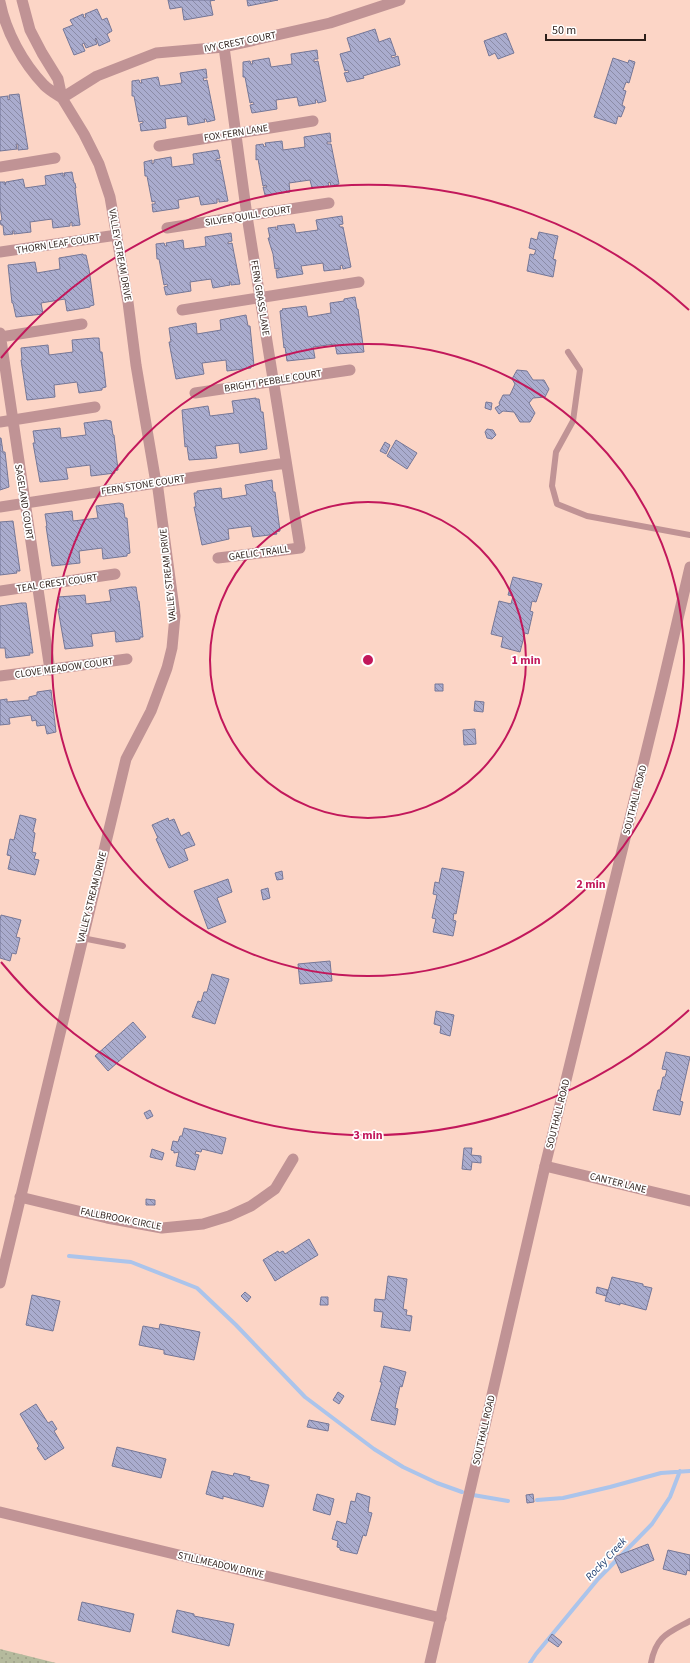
<svg xmlns="http://www.w3.org/2000/svg" width="690" height="1663" font-family="'Source Sans 3',sans-serif">
  <style>
    .park { fill: url(#park-dots) }
    .lines { fill: none; stroke-linecap: round; stroke-linejoin: round }
    .stream { stroke: #abc4eb; stroke-width: 4 }
    .building { fill: url(#building-back-hatch); stroke: #757797 }
    .service { stroke: #c09395; stroke-width: 6 }
    .minor { stroke: #c09395; stroke-width: 11 }
    .tertiary { stroke: #c09395; stroke-width: 11 }
    .ring { fill: none; stroke: #c2185b; stroke-width: 2 }
    .labels { text-anchor: middle; dominant-baseline: central; stroke-width: 3.5; stroke-linejoin: round; paint-order: stroke }
    .street-label { font-size: 10px; fill: #2d1f1a; stroke: #fff }
    .water-label { font-size: 11px; font-style: italic; fill: #214071; stroke: #fff }
    .centre { fill: #c2185b; stroke: #fff; stroke-width: 2 }
    .ring-label { font-size: 12px; text-anchor: middle; font-weight: bold; fill: #c2185b; stroke: #fff; stroke-width: 3.5; stroke-linejoin: round; paint-order: stroke }
  </style>
  <defs>
    <pattern id="park-dots" width="8" height="8" patternUnits="userSpaceOnUse"><rect width="8" height="8" fill="#b5ba9d"/><path d="M2 2h.1M6 6h.1" fill="none" stroke="#9c9f87" stroke-width="1.8" stroke-linecap="round"/></pattern>
    <pattern id="building-back-hatch" width="6" height="6" patternUnits="userSpaceOnUse"><rect width="6" height="6" fill="#aaacce"/><path d="M-1 5l2 2M0 0l6 6M5-1l2 2" fill="none" stroke="#8b8ba6"/></pattern>
  </defs>
  <rect width="100%" height="100%" fill="#fcd5c6"/>
  <path class="park" d="M0,1649L56,1663H0Z"/>
  <g class="lines">
    <path class="stream" d="M69,1256L131,1262L197,1288L236,1325L305,1397L374,1449L403,1467L437,1483L462,1492
      M473,1495L508,1501
      M537,1500L563,1498L610,1487L661,1473L690,1471
      M530,1663L536,1654L598,1579L652,1524L670,1497L680,1471"/>
  </g>
  <path class="building" d="M168,0H215L210,1L213,15L184,20L182,7L170,9Z
    M247,0H278L248,6Z
    M97,9L102,20L107,18L112,31L107,34L110,41L99,46L96,38L95,39L97,44L86,48L84,43L82,44L85,51L74,55L63,29L73,25L70,20L83,14L84,18L86,17L85,14Z
    M375,29L379,42L390,38L396,55L391,56L392,58L398,56L400,65L363,76L364,78L347,82L344,73L349,72L348,70L345,71L340,54L351,51L347,38Z
    M506,33L514,53L498,59L495,53L489,56L484,41Z
    M317,50L318,59H314V62L318,61L326,101L318,103L317,100H315L316,103L299,106L297,97L276,100L277,109L252,113L250,105L254,104L253,102L250,103L245,77H243V62L250,61L251,64H253L252,61L269,58L271,67L292,64L291,54Z
    M613,58L628,63L629,60L635,62L629,83L626,82L623,90L626,91L622,105L625,107L621,117L618,116L616,124L594,117Z
    M206,69L207,78H203L204,81L207,80L215,120L207,122L206,119H204L205,122L188,125L187,116L165,119L166,128L141,131L140,124L143,123V121L139,122L134,96H132V81L139,80L140,83H142L141,80L158,77L160,86L182,83L180,73Z
    M19,94L28,149L18,150V144H16L17,149L0,151V97L8,96V100L10,99L9,95Z
    M330,133L331,142H327V144H331L339,184L331,186L330,182L328,183L329,186L312,188L310,180L289,183L290,192L265,195L263,187H267L266,185L263,186L258,159L256,160V145L263,144L264,147L266,146L265,143L282,141L283,150L305,147L304,137Z
    M218,150L220,158L216,159V161L220,160L228,201L219,202V199H217V203L201,205L199,196L178,200L179,208L153,212L152,204H155V201L152,202L147,176H145L144,162L152,160V164L154,163V160L171,157L172,167L194,164L193,154Z
    M72,172L74,183H75L76,188H75L80,225L72,226V222L70,223V226L53,228L52,219L30,222L31,232L14,234V231H12L13,234L4,235L3,225H1L0,221L2,220L0,206V182H5V185L6,182L23,179L25,188L46,185L45,176L63,173V176H65L64,173Z
    M342,216L343,224L339,225L340,227H343L351,267L343,269L342,265L340,266L341,269L324,271L323,263L301,266L303,274L277,278L276,270H279V268L275,269L273,254L268,238H270L268,228L276,227V230L278,229L277,226L294,224L296,233L318,230L316,220Z
    M539,232L558,236L553,259L556,260L553,277L527,271L530,254L534,255L536,250L529,248L531,238L537,240Z
    M231,233L232,241L228,242V244L232,243L240,284L231,285V282H229L230,285L213,288L211,279L190,282L191,291L166,295L164,287L168,286L167,284L164,285L159,259H157L156,244L164,243L165,246H167L166,243L183,240L184,249L206,246L205,237Z
    M83,254V255H86L89,269L94,305L90,306V307L67,311L65,299L41,303L43,314L16,317L13,303H12L8,265L35,262L37,273L60,269L59,258Z
    M355,297L357,309H358L364,352L337,354L335,344L313,347L315,358L287,361L285,347L284,348L280,311L283,310L282,309L306,306L308,317L331,313L330,303L344,301V299Z
    M246,315L248,326H250L254,366H251V368L227,371L226,360L202,363L204,374L176,379L169,342H171L169,328L196,323L197,334L221,330L220,320Z
    M94,338H99L100,352H102L106,387L102,388V390L79,393L77,382L54,385L55,397L27,400L21,360H22L21,348L48,345L49,355L73,352L72,340Z
    M517,370L527,371L533,380H544L549,389L545,397L533,398L529,403L535,413L530,422H520L514,412L503,411L499,414L495,408L500,405L499,403L503,395H510L515,384L512,379Z
    M256,398V399H259L261,412H263L267,449L240,453L239,443L215,446L217,458L189,460L187,446L185,447L182,410L208,406L210,416L234,413L232,401Z
    M486,402L492,403L491,410L485,408Z
    M106,420L111,421L113,435H114L118,470L114,471L115,473L91,476L90,465L66,468L68,479L40,482L33,443H35L33,431L60,428L61,438L86,435L84,423Z
    M487,429L493,430L496,435L492,439L487,438L485,432Z
    M0,438H1L3,452H5L9,487L0,490Z
    M396,440L417,453L407,469L387,456Z
    M385,442L390,445L386,454L380,451Z
    M272,480L273,492H275L280,531L276,532L277,534L253,537L251,526L228,529L229,539L202,545L194,507H196L194,493H197V491L221,488L222,499L247,495L245,485Z
    M119,503L123,504L125,518H127L130,553L127,554V556L103,559L102,548L79,551L80,563L52,566L46,526H47L45,514L72,511L73,521L98,518L96,506Z
    M13,521L20,571H16L17,573L0,575V522Z
    M513,577L542,584L536,602L532,601L530,611L533,612L528,634L525,633L520,652L501,647L503,637L491,634L499,601L511,604L513,596L508,595Z
    M131,587H136L138,601H139L143,637H140V639L116,642L115,631L91,634L93,646L65,649L58,609H60L58,597L85,595L86,604L111,601L109,590Z
    M21,603H26L33,653H29L30,655L6,658L5,648H0V606Z
    M435,684H443V691H435Z
    M51,690L56,732L47,734L45,725L37,726L36,720L32,721L31,715L9,718L10,724L0,725V700L7,699V702L29,700V697L37,695V692Z
    M475,701L484,702L483,712L474,711Z
    M475,729L476,744L464,745L463,730Z
    M20,815L36,819L33,832L35,833L32,852L36,853L34,859L39,860L35,875L8,869L11,856L7,855L10,839L14,840Z
    M168,818L169,821L174,819L181,836L189,832L195,845L184,849L188,860L169,868L156,839L158,838L152,825Z
    M442,868L464,872L456,914L454,913L453,920L456,921L453,936L433,932L436,919L432,918L437,895L433,894L435,882L439,883Z
    M282,871L283,879L277,880L275,873Z
    M228,879L232,892L217,898L226,922L208,929L194,891Z
    M268,888L270,898L263,900L261,890Z
    M1,915L21,920L16,937L20,938L16,954L12,953L10,961L0,958V920Z
    M330,961L332,981L300,984L298,964Z
    M212,974L229,979L215,1024L192,1017L198,1001L201,1002L204,992H207Z
    M436,1011L454,1015L450,1036L440,1033L441,1026L434,1024Z
    M133,1022L146,1037L108,1071L95,1056Z
    M666,1052L690,1057L680,1101L683,1102L680,1115L653,1110L658,1090H660L663,1077H665L667,1070L662,1069Z
    M150,1110L153,1116L147,1119L144,1113Z
    M184,1128L226,1138L222,1154L202,1149L201,1152L196,1151L195,1154L199,1155L195,1170L176,1166L179,1152L174,1153V1151L171,1150L173,1141L178,1142L180,1136H182Z
    M464,1148H472L471,1155L481,1156V1163L472,1162L471,1170L462,1169Z
    M152,1149L164,1153L162,1160L150,1157Z
    M146,1199L155,1200V1205H146Z
    M309,1239L318,1255L275,1281L263,1260L278,1251L279,1253L283,1251L285,1254Z
    M388,1276L407,1279L403,1309L407,1310L406,1315L412,1316L410,1331L381,1327L383,1312L374,1311L375,1299L385,1300Z
    M612,1277L643,1284V1286L652,1288L646,1310L620,1303V1305L605,1301Z
    M597,1287L608,1290L606,1296L596,1293Z
    M245,1292L251,1297L247,1302L241,1296Z
    M32,1295L60,1301L53,1331L26,1325Z
    M321,1297H328V1305H320Z
    M160,1324L200,1332L194,1360L164,1354V1350L139,1345L143,1326L159,1329Z
    M384,1366L406,1372L402,1387L400,1386L395,1408L398,1409L395,1425L371,1420L382,1382H380Z
    M338,1392L344,1396L339,1404L333,1400Z
    M36,1404L48,1423L52,1421L57,1429L54,1431L64,1448L45,1460L37,1448L39,1446L20,1414Z
    M309,1420L329,1424L328,1431L307,1427Z
    M117,1447L166,1459L161,1478L112,1466Z
    M212,1471L233,1476L234,1473L250,1477L249,1480L269,1485L263,1507L223,1496V1499L206,1494Z
    M357,1493L370,1497L368,1512L372,1513L366,1536L363,1535L357,1554L340,1550V1548L337,1547L338,1541L332,1539L337,1521L346,1524L351,1501L355,1502Z
    M317,1494L334,1499L330,1515L313,1510Z
    M533,1494L534,1502L527,1503L526,1495Z
    M648,1544L654,1560L621,1573L614,1557Z
    M668,1550L690,1555V1571L687,1570L686,1575L663,1569Z
    M82,1602L134,1614L130,1632L78,1620Z
    M177,1610L194,1614V1616L234,1624L229,1646L172,1632Z
    M552,1634L562,1642L558,1647L548,1640Z"/>
  <g class="lines">
    <path class="service" d="M568,352L580,370L573,421L556,452L552,486L557,504L587,516L690,535
      M82,938L123,946
      M651,1663C656,1636 668,1633 690,1621"/>
    <path class="minor" d="M0,2C6,32 23,63 44,85C49,90 56,94 62,98
      M62,98L97,76L156,53L224,47L330,23L400,0
      M159,146L313,121
      M0,167L55,158
      M167,228L329,203
      M0,252L117,235
      M182,310L359,282
      M0,333L50,670
      M0,337L82,324
      M195,393L350,370
      M0,422L95,407
      M0,507L286,463
      M218,558L300,548L247,216L224,47
      M0,591L115,574
      M0,676L127,659
      M545,1166L690,1201
      M20,1197L107,1218L162,1228L203,1224L229,1216L251,1206L275,1189L293,1159
      M0,1283L126,759L151,711L167,668L172,648L175,616L158,489L156,483L136,365L128,302L110,197L99,164L84,134L62,98L58,79L42,53L30,30L22,0
      M0,1512L441,1618"/>
    <path class="tertiary" d="M430,1663L545,1166L661,691L690,567"/>
  </g>
  <g class="ring">
    <circle cx="368" cy="660" r="158"/>
    <circle cx="368" cy="660" r="316"/>
    <path d="M689 1010A475 475 0 0 1 1 962M1 358A475 475 0 0 1 689 310"/>
  </g>
  <g class="labels">
    <g class="street-label">
      <text transform="translate(240 42) rotate(-11)">IVY CREST COURT</text>
      <text transform="translate(236 133) rotate(-9)">FOX FERN LANE</text>
      <text transform="translate(248 216) rotate(-9)">SILVER QUILL COURT</text>
      <text transform="translate(58 244) rotate(-9)">THORN LEAF COURT</text>
      <text transform="translate(120 255) rotate(80)">VALLEY STREAM DRIVE</text>
      <text transform="translate(260 298) rotate(81)">FERN GRASS LANE</text>
      <text transform="translate(273 381) rotate(-9)">BRIGHT PEBBLE COURT</text>
      <text transform="translate(143 485) rotate(-9)">FERN STONE COURT</text>
      <text transform="translate(24 502) rotate(81)">SAGELAND COURT</text>
      <text transform="translate(259 553) rotate(-8)">GAELIC TRAILL</text>
      <text transform="translate(168 575) rotate(-96)">VALLEY STREAM DRIVE</text>
      <text transform="translate(57 583) rotate(-8)">TEAL CREST COURT</text>
      <text transform="translate(64 668) rotate(-8)">CLOVE MEADOW COURT</text>
      <text transform="translate(635 800) rotate(-76)">SOUTHALL ROAD</text>
      <text transform="translate(92 897) rotate(-76)">VALLEY STREAM DRIVE</text>
      <text transform="translate(558 1114) rotate(-76)">SOUTHALL ROAD</text>
      <text transform="translate(618 1183) rotate(14)">CANTER LANE</text>
      <text transform="translate(121 1219) rotate(11)">FALLBROOK CIRCLE</text>
      <text transform="translate(484 1430) rotate(-77)">SOUTHALL ROAD</text>
      <text transform="translate(221 1565) rotate(13)">STILLMEADOW DRIVE</text>
    </g>
    <g class="water-label">
      <text transform="translate(606 1559) rotate(-47)">Rocky Creek</text>
    </g>
  </g>
  <circle cx="368" cy="660" r="6" class="centre"/>
  <g class="ring-label">
    <text x="526" y="664">1 min</text>
    <text x="591" y="888">2 min</text>
    <text x="368" y="1139">3 min</text>
  </g>
  <path d="M546 34v6h99v-6" fill="none" stroke="#2d1f1a" stroke-width="2"/>
  <text x="552" y="34" font-size="12" fill="#2d1f1a" stroke="#ffffff" stroke-width="3" paint-order="stroke">50 m</text>
</svg>
